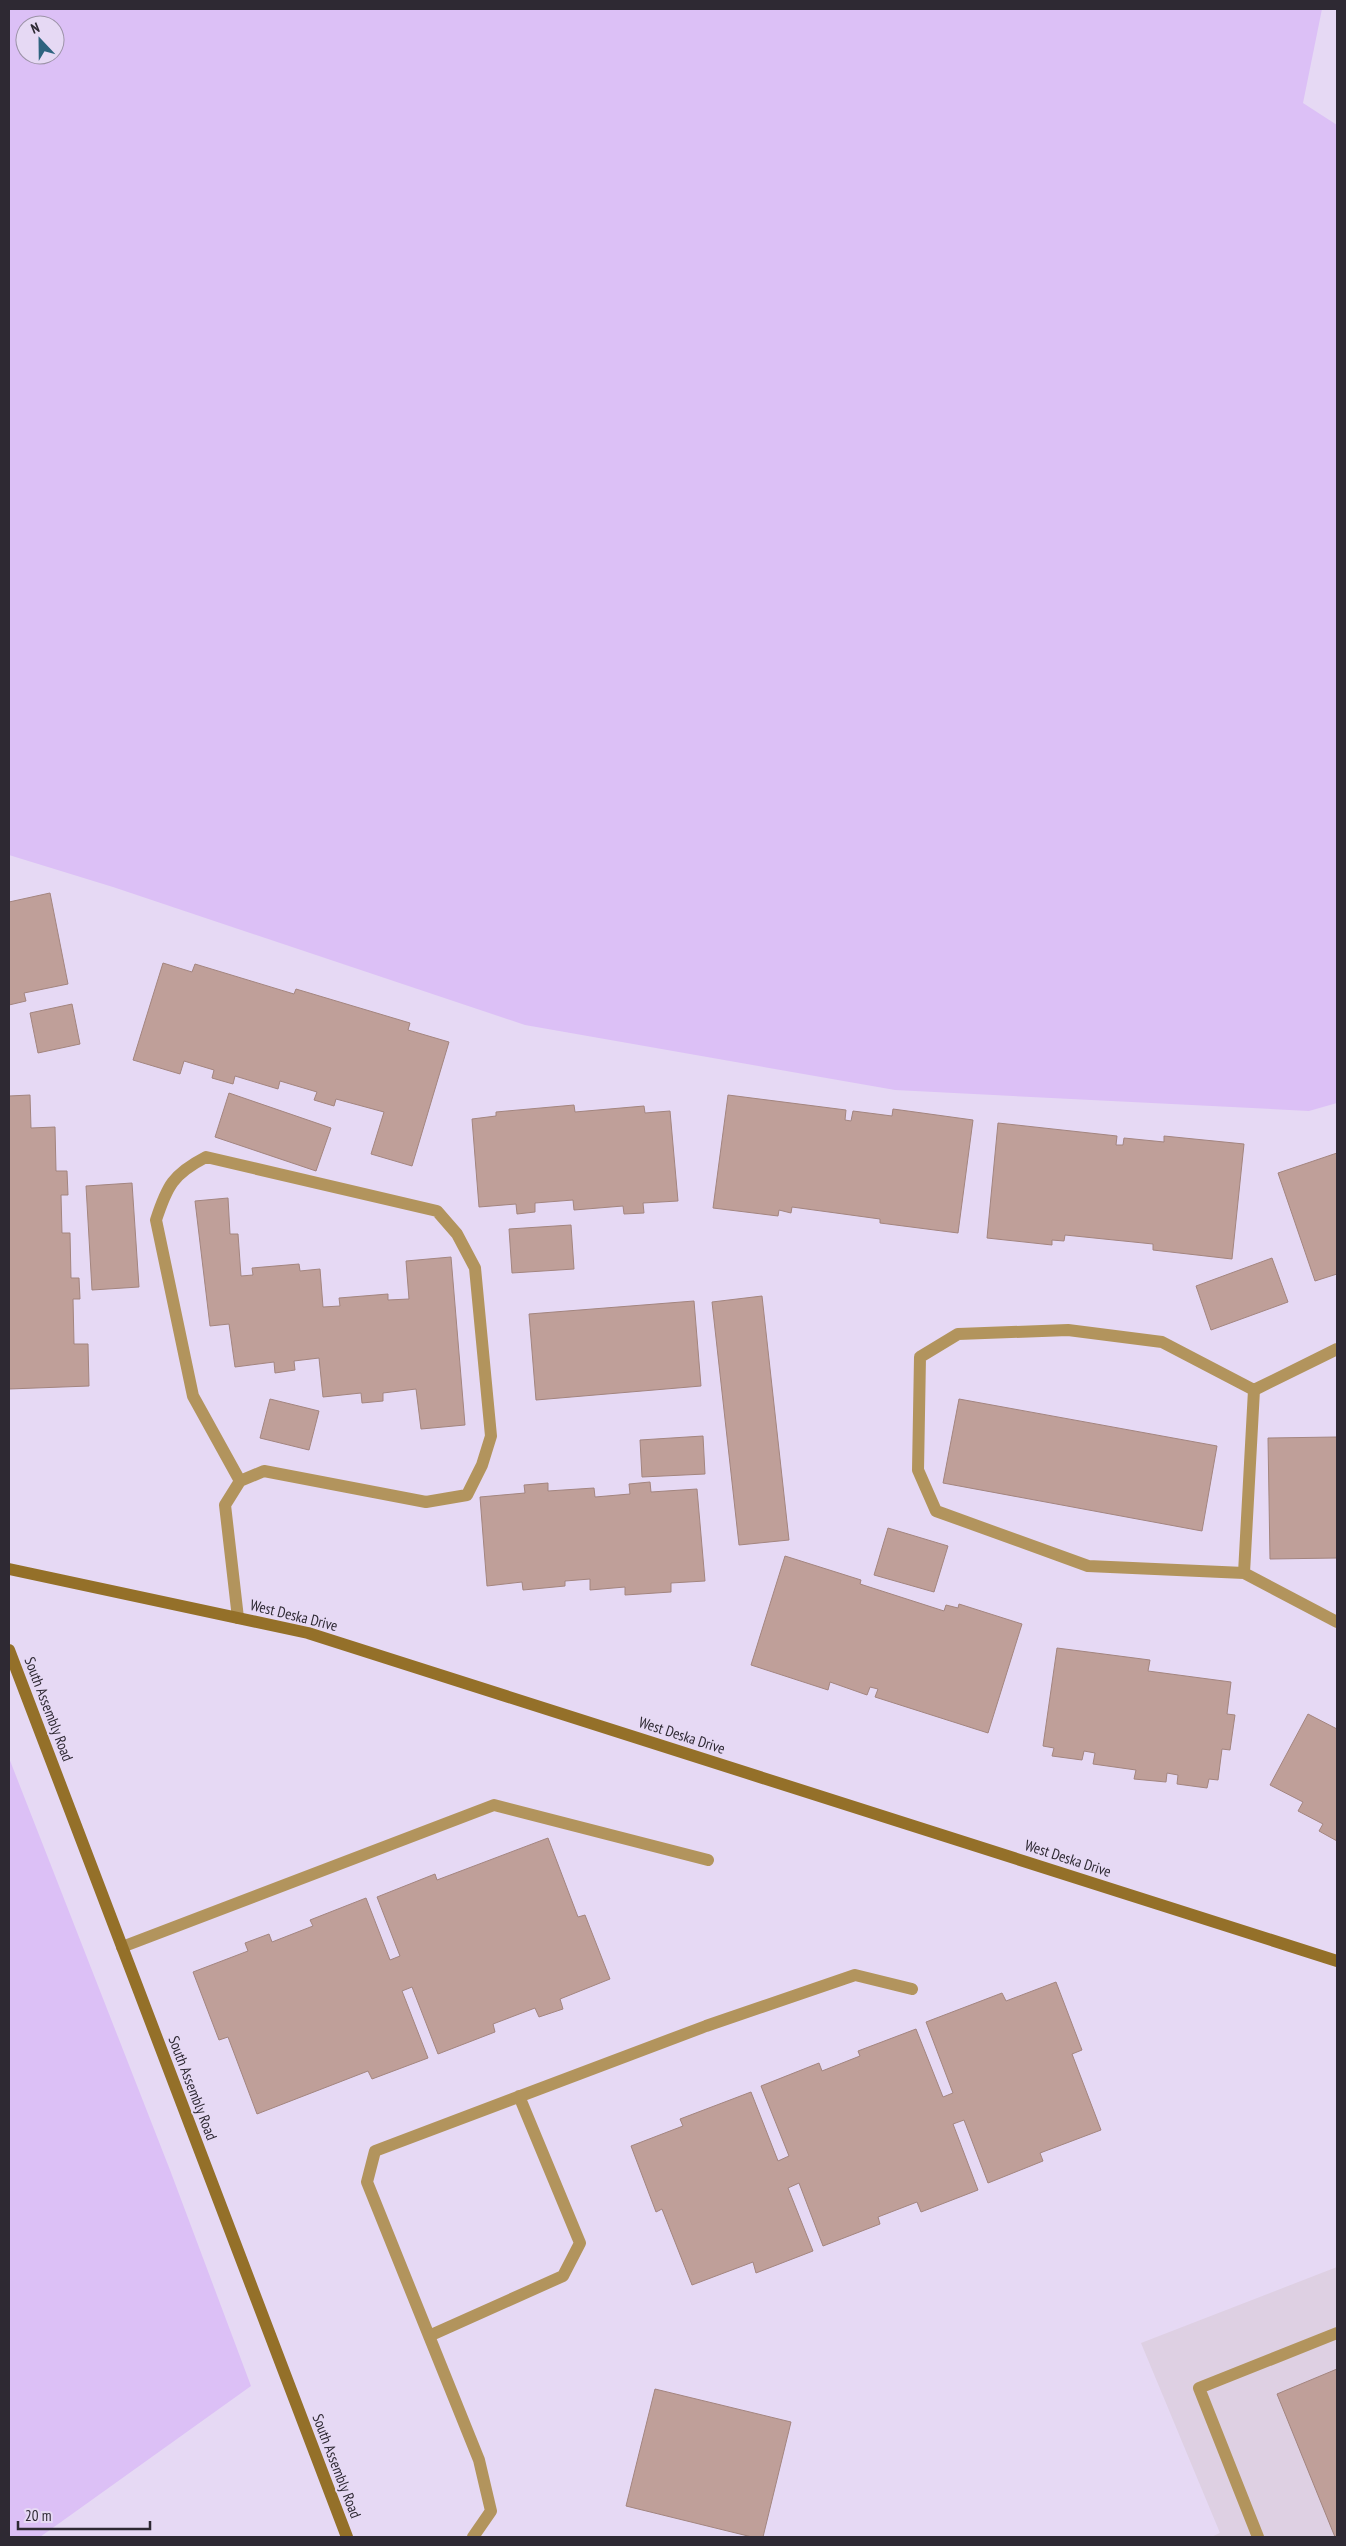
<svg xmlns="http://www.w3.org/2000/svg" width="1346" height="2546" font-family="'PT Sans Narrow',sans-serif">
  <style>
    .commercial { fill: #ded0e3 }
    .green { fill: #dcc0f6; fill-rule: evenodd }
    .building { fill: #bf9f99; stroke: #a3857f }
    .lines { fill: none; stroke-linecap: round; stroke-linejoin: round }
    .lane { stroke: #b2945d; stroke-width: 12 }
    .secondary { stroke: #947029; stroke-width: 12 }
    .labels { text-anchor: middle; dominant-baseline: central; stroke-width: 4; stroke-linejoin: round; paint-order: stroke }
    .street-label { font-size: 15px; fill: #2e2933; stroke: #e6d9f4 }
  </style>
  <rect width="100%" height="100%" fill="#e6d9f4"/>
  <path class="commercial" d="M1337,2267V2537H1211L1220,2533L1141,2343Z"/>
  <path class="green" d="M9,9H1322L1303,103L1337,125V1103L1309,1111L895,1090L525,1025L113,887L9,855ZM25,25H55V55H25Z
    M9,1758L170,2170L251,2386L40,2537H9Z"/>
  <path class="building" d="M50,893L68,984L24,993L26,1001L9,1005V902Z
    M163,963L192,972L195,964L294,994L296,989L410,1023L408,1030L449,1042L412,1166L371,1154L384,1112L336,1099L334,1106L314,1100L317,1092L280,1081L278,1089L235,1076L233,1084L212,1078L214,1070L184,1061L180,1074L133,1060Z
    M72,1004L80,1044L38,1053L30,1013Z
    M229,1093L331,1128L316,1171L215,1137Z
    M30,1095L31,1128L55,1127L56,1171H67L68,1195H61L62,1233H70L71,1278H79L80,1299H73L74,1344H88L89,1386L9,1389V1096Z
    M728,1095L846,1110L845,1120L851,1121L853,1111L892,1116L893,1109L973,1120L958,1233L880,1223V1219L792,1207L791,1213L779,1210L778,1216L713,1208Z
    M574,1105L575,1112L644,1106L645,1113L670,1111L678,1201L643,1203L644,1213L624,1214L623,1206L574,1210L573,1200L535,1203V1212L517,1214L516,1204L479,1207L472,1119L496,1116V1112Z
    M998,1123L1117,1136L1116,1145H1123L1124,1138L1164,1142V1136L1244,1144L1232,1259L1153,1250V1244L1065,1235L1064,1241L1052,1240V1245L987,1238Z
    M1337,1153V1274L1315,1281L1278,1173Z
    M132,1183L139,1287L92,1290L86,1186Z
    M228,1198L230,1234H238L241,1276L253,1275L252,1268L299,1264L300,1271L320,1269L323,1307L340,1306L339,1298L388,1294V1300L409,1299L406,1261L451,1257L465,1425L421,1429L416,1389L383,1393V1401L362,1403L361,1393L323,1397L319,1358L294,1361L295,1370L275,1373L274,1362L235,1367L229,1324L210,1326L195,1201Z
    M571,1225L574,1269L512,1273L509,1229Z
    M1272,1258L1288,1302L1211,1330L1196,1286Z
    M762,1296L789,1540L739,1545L712,1302Z
    M694,1301L701,1386L536,1400L529,1314Z
    M270,1399L319,1411L309,1450L260,1438Z
    M959,1399L1217,1446L1202,1531L943,1483Z
    M703,1436L705,1474L642,1477L640,1440Z
    M1337,1437V1558L1270,1559L1268,1438Z
    M650,1482L651,1492L697,1489L705,1581L671,1583V1592L625,1595V1587L590,1590V1579L565,1581V1586L523,1590L522,1582L487,1586L480,1497L525,1493L524,1485L548,1483V1491L594,1488L595,1497L630,1494L629,1484Z
    M888,1528L948,1546L934,1592L874,1575Z
    M785,1556L861,1580L860,1584L944,1611L946,1605L958,1608L959,1604L1022,1624L988,1733L875,1697L878,1689L870,1687L867,1695L830,1682L828,1690L751,1665Z
    M1057,1648L1150,1660L1148,1671L1231,1682L1227,1714L1235,1715L1230,1750L1222,1749L1218,1780L1209,1779L1207,1788L1177,1784L1178,1775L1167,1773L1166,1782L1134,1779L1136,1770L1093,1764L1095,1753L1084,1751L1082,1760L1052,1756L1054,1748L1043,1746Z
    M1308,1714L1337,1729V1841L1319,1831L1323,1824L1298,1811L1303,1802L1270,1785Z
    M548,1838L578,1917L585,1915L610,1979L560,1999L563,2009L539,2017L535,2008L493,2024L495,2032L438,2054L412,1987L402,1991L428,2058L372,2079L368,2071L257,2114L228,2037L219,2040L193,1972L248,1951L245,1943L269,1934L272,1942L313,1926L310,1920L366,1898L390,1960L400,1956L377,1897L435,1874L437,1880Z
    M1056,1982L1082,2050L1072,2054L1101,2130L1040,2153L1043,2161L988,2183L964,2120L953,2124L978,2190L921,2212L917,2202L878,2217L880,2224L823,2246L799,2183L788,2188L813,2251L756,2273L753,2262L692,2285L662,2209L656,2212L631,2146L683,2126L680,2119L751,2092L778,2161L789,2156L761,2086L819,2063L822,2071L860,2056L858,2051L916,2029L943,2097L953,2093L926,2022L1002,1993L1006,2001Z
    M1337,2369V2537H1335L1277,2394Z
    M655,2389L791,2422L763,2537H752L626,2506Z"/>
  <g class="lines">
    <path class="lane" d="M1337,1349L1254,1390L1244,1573L1337,1622
      M1244,1573L1088,1566L936,1511L918,1470L920,1357L958,1334L1068,1330L1162,1342L1254,1390
      M238,1618L225,1505L240,1481L264,1471L426,1502L467,1495L482,1465L491,1436L475,1268L457,1234L437,1211L206,1157C173,1174 167,1186 156,1220L193,1396L240,1481
      M122,1947L494,1805L708,1860
      M429,2336L563,2276L580,2243L519,2096
      M473,2537L491,2511L479,2460L367,2182L375,2151L706,2026L855,1975L912,1989
      M1258,2537L1199,2388L1337,2333"/>
    <path class="secondary" d="M9,1569L308,1633L1337,1961
      M9,1650L347,2537"/>
  </g>
  <g class="labels">
    <g class="street-label">
      <text transform="translate(294 1615) rotate(14)">West Deska Drive</text>
      <text transform="translate(49 1709) rotate(69)">South Assembly Road</text>
      <text transform="translate(682 1735) rotate(18)">West Deska Drive</text>
      <text transform="translate(1068 1858) rotate(18)">West Deska Drive</text>
      <text transform="translate(193 2088) rotate(69)">South Assembly Road</text>
      <text transform="translate(337 2466) rotate(69)">South Assembly Road</text>
    </g>
  </g>
  <rect width="1346" height="2546" fill="none" stroke="#2e2933" stroke-width="20"/>
  <g transform="translate(40 40) rotate(338)"><circle r="24" fill="#e6d9f4" stroke="#9c93a7"/>
  <path d="M0-4L9 19L0 12L-9 19Z" fill="#2e637f"/>
  <text y="-8" font-size="14" font-weight="bold" text-anchor="middle" fill="#2e2933">N</text>
  </g>
  <path d="M18 2521v8h132v-8" fill="none" stroke="#2e2933" stroke-width="2.5"/>
  <text x="25" y="2521" font-size="15" fill="#2e2933" stroke="#e6d9f4" stroke-width="4" paint-order="stroke">20 m</text>
</svg>
